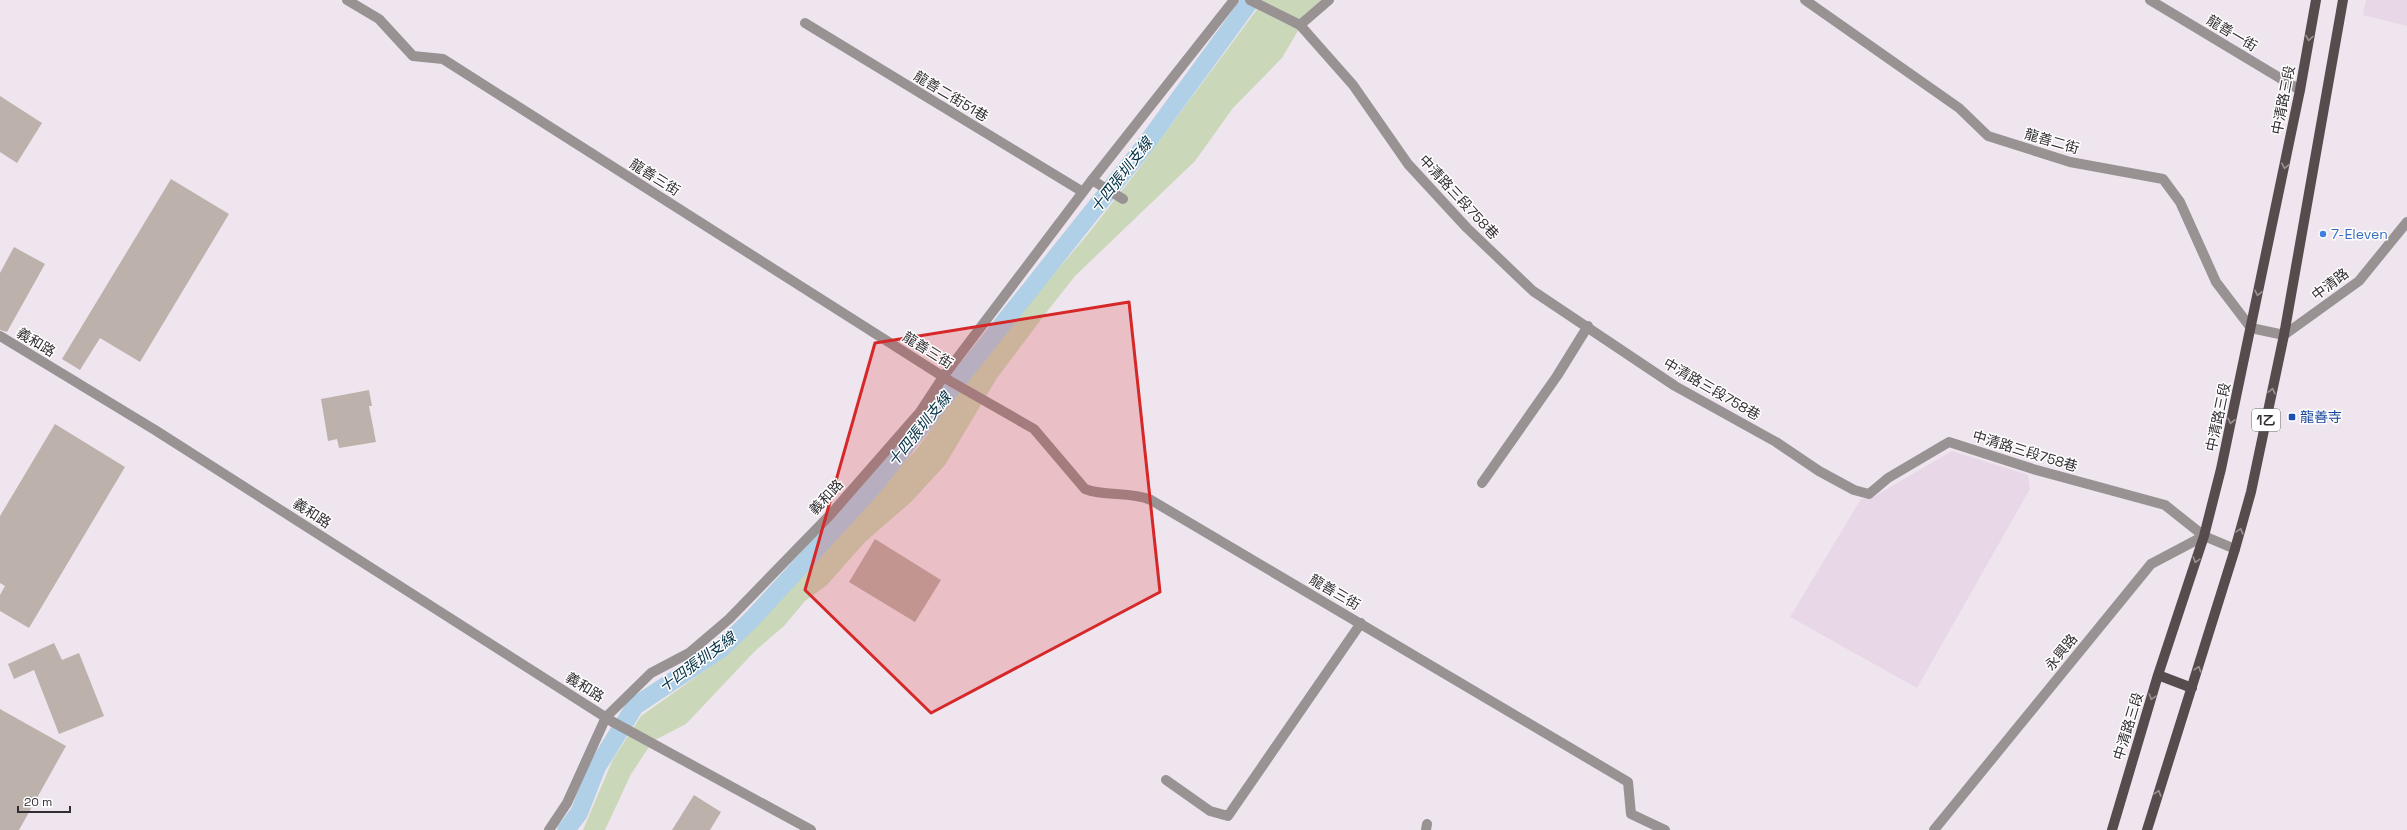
<svg xmlns="http://www.w3.org/2000/svg" width="2407" height="830" font-family="'Space Grotesk','Noto Sans TC',sans-serif">
  <style>
    .built { fill: #e8d8e7 }
    .green { fill: #cad7b9 }
    .lines { fill: none; stroke-linecap: round; stroke-linejoin: round }
    .canal { stroke: #afd0e6; stroke-width: 18 }
    .building { fill: #bdb1ab }
    .service { stroke: #989293; stroke-width: 10 }
    .minor { stroke: #989293; stroke-width: 10 }
    .primary { stroke: #564c4e; stroke-width: 10 }
    .oneway { stroke: #9a9495 }
    .marked { fill: #d62828; fill-opacity: 0.2; stroke: #d62828; stroke-width: 3; stroke-linejoin: round }
    .shop-dot { fill: #3f7fe0; stroke: #fff; stroke-width: 1.5 }
    .transit-dot { fill: #1a4fb4; stroke: #fff; stroke-width: 1.5 }
    .labels { text-anchor: middle; dominant-baseline: central; stroke-width: 3; stroke-linejoin: round; paint-order: stroke }
    .shield { fill: #fff; stroke: #6f6c6e; stroke-width: 1 }
    .shield-label { font-size: 13px; font-weight: bold; fill: #312d30 }
    .street-label { font-size: 14px; fill: #312d30; stroke: #fff }
    .shop-label { font-size: 14px; fill: #366cbe; stroke: #fff; text-anchor: start }
    .transit-label { font-size: 14px; fill: #164399; stroke: #fff; text-anchor: start }
    .water-label { font-size: 15px; font-style: italic; fill: #012f45; stroke: #fff }
  </style>
  <rect width="100%" height="100%" fill="#efe5ee"/>
  <path class="built" d="M2366,0H2407V26L2363,15Z
    M1952,451L2028,475L2030,489L1917,688L1790,617L1861,499L1875,496Z"/>
  <path class="green" d="M1261,0H1321L1299,20Z
    M1258,8L1299,29L1282,58L1233,108L1195,161L1075,276L1049,309L997,378L945,465L911,502L865,542L827,585L805,601L784,626L756,650L686,724L653,741L631,774L605,830H583L613,759L641,716L714,664L742,641L881,484L916,450L984,356L1088,234L1134,175Z"/>
  <g class="lines">
    <path class="canal" d="M566,830L579,813L597,767L635,706L721,649L752,619L873,487L1146,144L1251,0"/>
  </g>
  <path class="building" d="M0,96L42,123L17,163L0,152Z
    M171,179L229,214L140,362L100,338L80,370L62,359Z
    M14,247L45,264L7,332L0,330V273Z
    M369,390L372,406H369L376,442L339,448L337,439L328,441L321,399Z
    M55,424L125,467L29,628L0,611V595L5,586L0,583V516Z
    M875,539L941,580L915,622L849,582Z
    M54,643L62,660L79,653L104,716L59,734L34,670L14,679L8,664Z
    M0,709L66,746L19,830H0Z
    M694,795L721,812L710,830H672Z"/>
  <g class="lines">
    <path class="service" d="M1250,0L1300,25
      M1092,180L1123,199
      M613,722L811,830"/>
    <path class="minor" d="M347,0L379,19L413,56L443,59L950,381L1034,429L1085,489C1106,497 1129,491 1151,500L1628,782L1631,814L1665,830
      M1329,0L1300,25L1353,85L1408,164L1467,228L1533,291L1675,386L1776,442L1819,471L1854,490L1869,494L1888,478L1949,442L2033,469L2165,505L2204,536
      M1805,0L1959,108L1988,136L2070,162L2163,179L2180,202L2216,282L2251,328L2284,335L2359,281L2407,222
      M2150,0L2300,90
      M805,23L1083,192
      M0,336L155,430L613,722
      M1482,483L1557,376L1588,326
      M1166,780L1210,811L1228,816L1361,623
      M549,830L567,803L606,717L651,673L689,653L729,619L830,515L920,412L943,377L1092,180L1234,0
      M1426,830L1427,824
      M1934,830L2151,564L2204,536L2235,549"/>
    <path class="primary" d="M2158,675L2192,688
      M2112,830L2158,675L2204,536L2221,469L2300,90L2316,0
      M2147,830L2235,549L2251,492L2284,335L2343,0"/>
  </g>
  <defs><path id="oneway-chevron" d="M-2-3.5L2.5 0L-2 3.5" fill="none" stroke-width="1.6" stroke-linecap="round" stroke-linejoin="round"/></defs>
  <g class="oneway">
    <use href="#oneway-chevron" transform="translate(2309 38) rotate(99)"/>
    <use href="#oneway-chevron" transform="translate(2285 166) rotate(102)"/>
    <use href="#oneway-chevron" transform="translate(2258 293) rotate(102)"/>
    <use href="#oneway-chevron" transform="translate(2272 391) rotate(-78)"/>
    <use href="#oneway-chevron" transform="translate(2231 421) rotate(102)"/>
    <use href="#oneway-chevron" transform="translate(2240 531) rotate(-74)"/>
    <use href="#oneway-chevron" transform="translate(2196 560) rotate(108)"/>
    <use href="#oneway-chevron" transform="translate(2198 669) rotate(-73)"/>
    <use href="#oneway-chevron" transform="translate(2152 697) rotate(107)"/>
    <use href="#oneway-chevron" transform="translate(2158 793) rotate(-72)"/>
  </g>
  <path class="marked" d="M1129,302L1160,592L931,713L805,590L875,343Z"/>
  <circle class="shop-dot" cx="2323" cy="234" r="4"/>
  <rect class="transit-dot" x="2288" y="413" width="8" height="8" rx="2"/>
  <g class="labels">
    <rect class="shield" x="2252" y="409" width="28" height="22" rx="3"/>
    <g class="shield-label">
      <text x="2266" y="420">1乙</text>
    </g>
    <g class="street-label">
      <text transform="translate(2232 33) rotate(31)">龍善一街</text>
      <text transform="translate(951 96) rotate(31)">龍善二街51巷</text>
      <text transform="translate(2283 100) rotate(-79)">中清路三段</text>
      <text transform="translate(2052 141) rotate(16)">龍善二街</text>
      <text transform="translate(655 177) rotate(32)">龍善三街</text>
      <text transform="translate(1459 197) rotate(47)">中清路三段758巷</text>
      <text transform="translate(2330 284) rotate(-37)">中清路</text>
      <text transform="translate(36 342) rotate(31)">義和路</text>
      <text transform="translate(928 350) rotate(32)">龍善三街</text>
      <text transform="translate(1712 389) rotate(30)">中清路三段758巷</text>
      <text transform="translate(2218 417) rotate(-78)">中清路三段</text>
      <text transform="translate(2025 451) rotate(17)">中清路三段758巷</text>
      <text transform="translate(826 497) rotate(-47)">義和路</text>
      <text transform="translate(312 513) rotate(33)">義和路</text>
      <text transform="translate(1335 592) rotate(30)">龍善三街</text>
      <text transform="translate(2061 652) rotate(-51)">永興路</text>
      <text transform="translate(585 687) rotate(32)">義和路</text>
      <text transform="translate(2128 726) rotate(-73)">中清路三段</text>
    </g>
    <g class="shop-label">
      <text x="2331" y="234">7-Eleven</text>
    </g>
    <g class="transit-label">
      <text x="2300" y="417">龍善寺</text>
    </g>
    <g class="water-label">
      <text transform="translate(1121 175) rotate(-52)">十四張圳支線</text>
      <text transform="translate(919 429) rotate(-51)">十四張圳支線</text>
      <text transform="translate(697 662) rotate(-36)">十四張圳支線</text>
    </g>
  </g>
  <path d="M18 806v6h52v-6" fill="none" stroke="#312d30" stroke-width="2"/>
  <text x="24" y="806" font-size="12" fill="#312d30" stroke="#ffffff" stroke-width="3" paint-order="stroke">20 m</text>
</svg>
